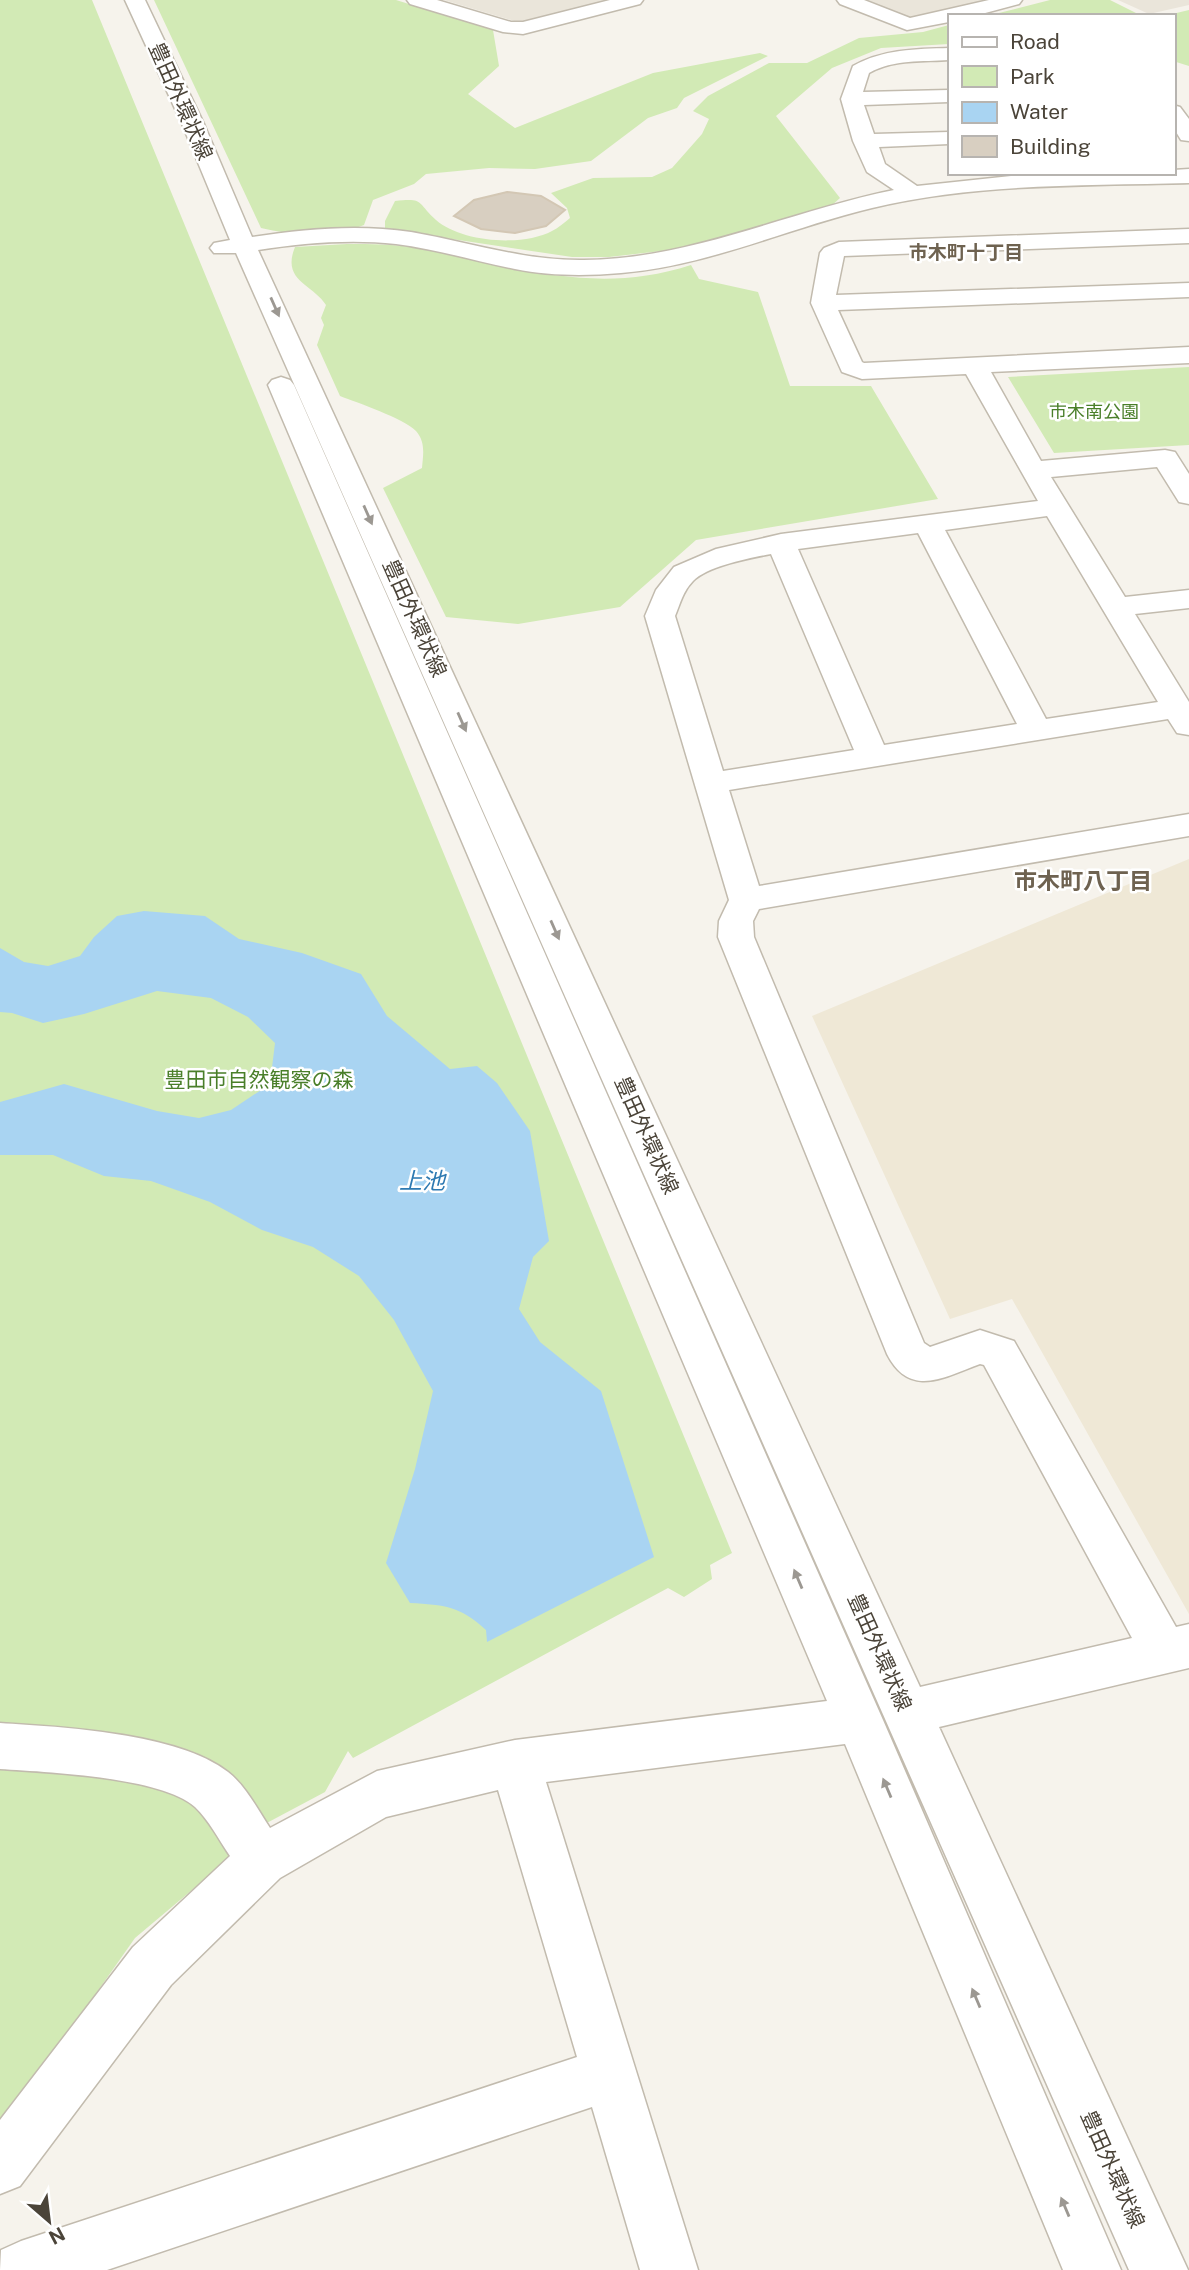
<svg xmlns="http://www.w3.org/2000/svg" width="1189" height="2270" font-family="'Public Sans','Noto Sans JP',sans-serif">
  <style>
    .residential { fill: #eae5da }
    .education { fill: #efe8d6 }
    .green { fill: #d2eab5 }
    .water { fill: #a9d4f2 }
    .building { fill: #d8cfc1; stroke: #d3c7b4; stroke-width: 2 }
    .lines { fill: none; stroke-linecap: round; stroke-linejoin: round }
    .minor-casing { stroke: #c2bbae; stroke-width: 3 }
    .minor { fill: #fff; fill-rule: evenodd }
    .oneway { fill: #9c9892 }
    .labels { text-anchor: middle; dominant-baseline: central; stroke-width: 5; stroke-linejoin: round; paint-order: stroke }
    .far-park-label { font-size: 18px; fill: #4a7f2a; stroke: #fff }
    .far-neighbourhood-label { font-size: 19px; font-weight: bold; fill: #6e6250; stroke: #fff }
    .street-label { font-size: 21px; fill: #4b4439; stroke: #fff }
    .park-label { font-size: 21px; fill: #4a7f2a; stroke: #fff }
    .neighbourhood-label { font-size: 23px; font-weight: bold; fill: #6e6250; stroke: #fff }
    .water-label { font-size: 23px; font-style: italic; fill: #2e7ab2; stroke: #fff }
  </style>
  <rect width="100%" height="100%" fill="#f6f3ec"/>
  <path class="residential" d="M444,0H614L521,23Z
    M862,0H1023L922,20H906Z
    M1118,0H1189V5L1149,14Z"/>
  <path class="education" d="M1189,859V1614L1012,1299L950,1319L812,1016Z"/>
  <path class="green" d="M0,0H92L732,1553L710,1565L712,1579L684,1597L668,1588L353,1758L348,1751L325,1792L263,1825L0,1736Z
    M154,0H396L493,30L499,66L468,94L515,128L653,73L760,53L768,56L684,98L677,108L648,118L591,161L535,169L489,168L426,174L414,184L373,200L364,225C333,237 293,236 261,228Z
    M1050,0H1110L1142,16H987Z
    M1189,10V66L1173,61V16H1164Z
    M949,25V44L881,48L832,68L776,116L840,198L830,207L679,249L609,257H572L385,229V221L395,201C425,198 416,202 436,220C461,242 522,247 552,231C558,228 564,223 570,218L567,208L551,193L593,178L652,177L672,168L702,134L709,119L693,111L708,96L769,63H807L859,38L923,32Z
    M347,244C370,244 394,244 417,248C514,265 592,297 691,265L699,279L758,292L790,386H871L938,499L696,540L620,607L518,624L446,617L383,488L422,468C423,456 426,442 416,431C403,418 358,403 340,396L317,345L324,325L321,318L326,305C313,284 281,281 295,247Z
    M1189,367V445L1054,453L1008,377Z
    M71,1760L210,1803L236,1853L135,1938L0,2130V1767Z"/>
  <path class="water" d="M144,911L205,916L239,939L302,953L361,974L387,1016L450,1069L477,1066L497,1083L530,1131L549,1241L533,1257L519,1309L540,1342L601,1391L654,1557L487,1642L486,1630C460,1606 445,1605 410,1603L386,1563L415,1469L433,1391L394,1320L359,1276L313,1247L262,1230L210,1202L151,1181L104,1176L53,1155H0V1102L64,1084L157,1111L199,1118L231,1110L270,1084L275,1043L248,1017L211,998L157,991L84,1014L43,1023L12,1013L0,1012V948L24,962L48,966L80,956L94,937L117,916Z"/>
  <path class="building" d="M507,192L541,196L565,210L546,226L515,233L481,229L454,216L474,200Z"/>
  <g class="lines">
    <g class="minor-casing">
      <path id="minor" d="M125,0H145L204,124L252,237C305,229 358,224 411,232C469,242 524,261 584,260C692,259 789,211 894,190L867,172L853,141L841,99L853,66C883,49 916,49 949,48V60C922,62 894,59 869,73L863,92L949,90V102L864,105L874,134L949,132V144L879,147L885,164L917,186L1030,174L1173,173V170L1189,169V183C1084,186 975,183 872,208C788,228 708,266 621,273C586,276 549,276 515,269C475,261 436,249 396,244C350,239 303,243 258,250L920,1687L1132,1638L984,1365L980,1364C944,1377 910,1399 887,1354L718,937L719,921L729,900L645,616L656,590L674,567L716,549L781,534L1038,501L966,374L862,379L842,372L811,303L820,253L824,248L839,242L1189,229V243L844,256L836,295L1189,283V297L838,310L862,362L864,363L1189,347V363L991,372L1041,461L1165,450L1175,452L1189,474V504L1179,502L1157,467L1051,477L1125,597L1189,590V608L1135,614L1189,702V735L1177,733L1168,719L729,790L759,886L1189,814V836L759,909L753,921L754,937L924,1343L930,1347L980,1330L1014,1341L1176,1627L1189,1624V1668L939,1727L1188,2270H1129L236,253H214L210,248L214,243L230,240L182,124ZM1047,516L1158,702L1046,719L945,530ZM918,533L1017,724L884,745L798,549ZM771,554L854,750L723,771L675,616C680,604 683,591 693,581C708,566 750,558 771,554Z
        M407,0H437L511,22H523L610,0H643L640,4L523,34L503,32L410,4Z
        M837,0H864L910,18L989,0H1022L1019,4L974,16H949V22L907,30L840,4Z
        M1173,105L1180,107L1189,119V141L1181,140L1173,127Z
        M281,377L290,380L294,385L883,1720L1121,2270H1063L845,1744L546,1782L698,2270H640L592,2107L107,2270H0L1,2250L21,2241L577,2057L498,1790L386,1817L280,1878L171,1985L20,2186L0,2194V2120L133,1947L230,1856C219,1840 209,1820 195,1807C162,1777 46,1772 0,1769V1723C63,1727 178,1733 228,1772C246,1786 258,1810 270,1828L377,1771L515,1740L827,1701L268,385L272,380Z"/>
    </g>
    <use href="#minor" class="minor"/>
  </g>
  <defs><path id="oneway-solid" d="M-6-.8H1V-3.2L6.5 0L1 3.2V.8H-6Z" transform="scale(1.75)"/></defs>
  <g class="oneway">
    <use href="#oneway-solid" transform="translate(275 307) rotate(66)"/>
    <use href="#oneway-solid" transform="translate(368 515) rotate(66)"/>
    <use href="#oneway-solid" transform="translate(462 722) rotate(66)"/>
    <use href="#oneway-solid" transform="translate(555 930) rotate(66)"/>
    <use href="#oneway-solid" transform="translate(798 1579) rotate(-113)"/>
    <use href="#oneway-solid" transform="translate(887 1788) rotate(-113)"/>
    <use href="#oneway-solid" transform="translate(976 1998) rotate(-113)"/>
    <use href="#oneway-solid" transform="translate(1065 2207) rotate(-113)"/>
  </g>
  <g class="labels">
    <g class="far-park-label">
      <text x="1094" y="411">市木南公園</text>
    </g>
    <g class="far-neighbourhood-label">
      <text x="966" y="252">市木町十丁目</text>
    </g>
    <g class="street-label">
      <text transform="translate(181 101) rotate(66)">豊田外環状線</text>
      <text transform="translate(415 618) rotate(66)">豊田外環状線</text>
      <text transform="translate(647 1135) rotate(66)">豊田外環状線</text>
      <text transform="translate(880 1652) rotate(66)">豊田外環状線</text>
      <text transform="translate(1113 2169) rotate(66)">豊田外環状線</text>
    </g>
    <g class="park-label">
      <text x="259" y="1079">豊田市自然観察の森</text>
    </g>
    <g class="neighbourhood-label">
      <text x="1083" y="880">市木町八丁目</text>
    </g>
    <g class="water-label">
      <text x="422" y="1180">上池</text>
    </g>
  </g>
  <rect x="948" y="14" width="228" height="161" fill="#ffffff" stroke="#b7b4b0" stroke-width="2"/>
  <rect x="962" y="37" width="35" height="10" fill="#ffffff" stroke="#b7b4b0" stroke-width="2"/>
  <text x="1010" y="49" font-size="21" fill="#4b4439">Road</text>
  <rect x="962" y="66" width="35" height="21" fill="#d2eab5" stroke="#b7b4b0" stroke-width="2"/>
  <text x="1010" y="84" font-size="21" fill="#4b4439">Park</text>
  <rect x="962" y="102" width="35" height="21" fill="#a9d4f2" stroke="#b7b4b0" stroke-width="2"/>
  <text x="1010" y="119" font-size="21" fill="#4b4439">Water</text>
  <rect x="962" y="136" width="35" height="21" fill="#d8cfc1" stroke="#b7b4b0" stroke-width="2"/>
  <text x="1010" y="154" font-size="21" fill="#4b4439">Building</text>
  <g transform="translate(49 2221) rotate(152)" stroke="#ffffff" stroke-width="5" paint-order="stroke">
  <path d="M0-5L12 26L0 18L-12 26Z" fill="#4b4439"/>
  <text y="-10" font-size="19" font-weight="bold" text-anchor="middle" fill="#4b4439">N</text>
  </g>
</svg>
